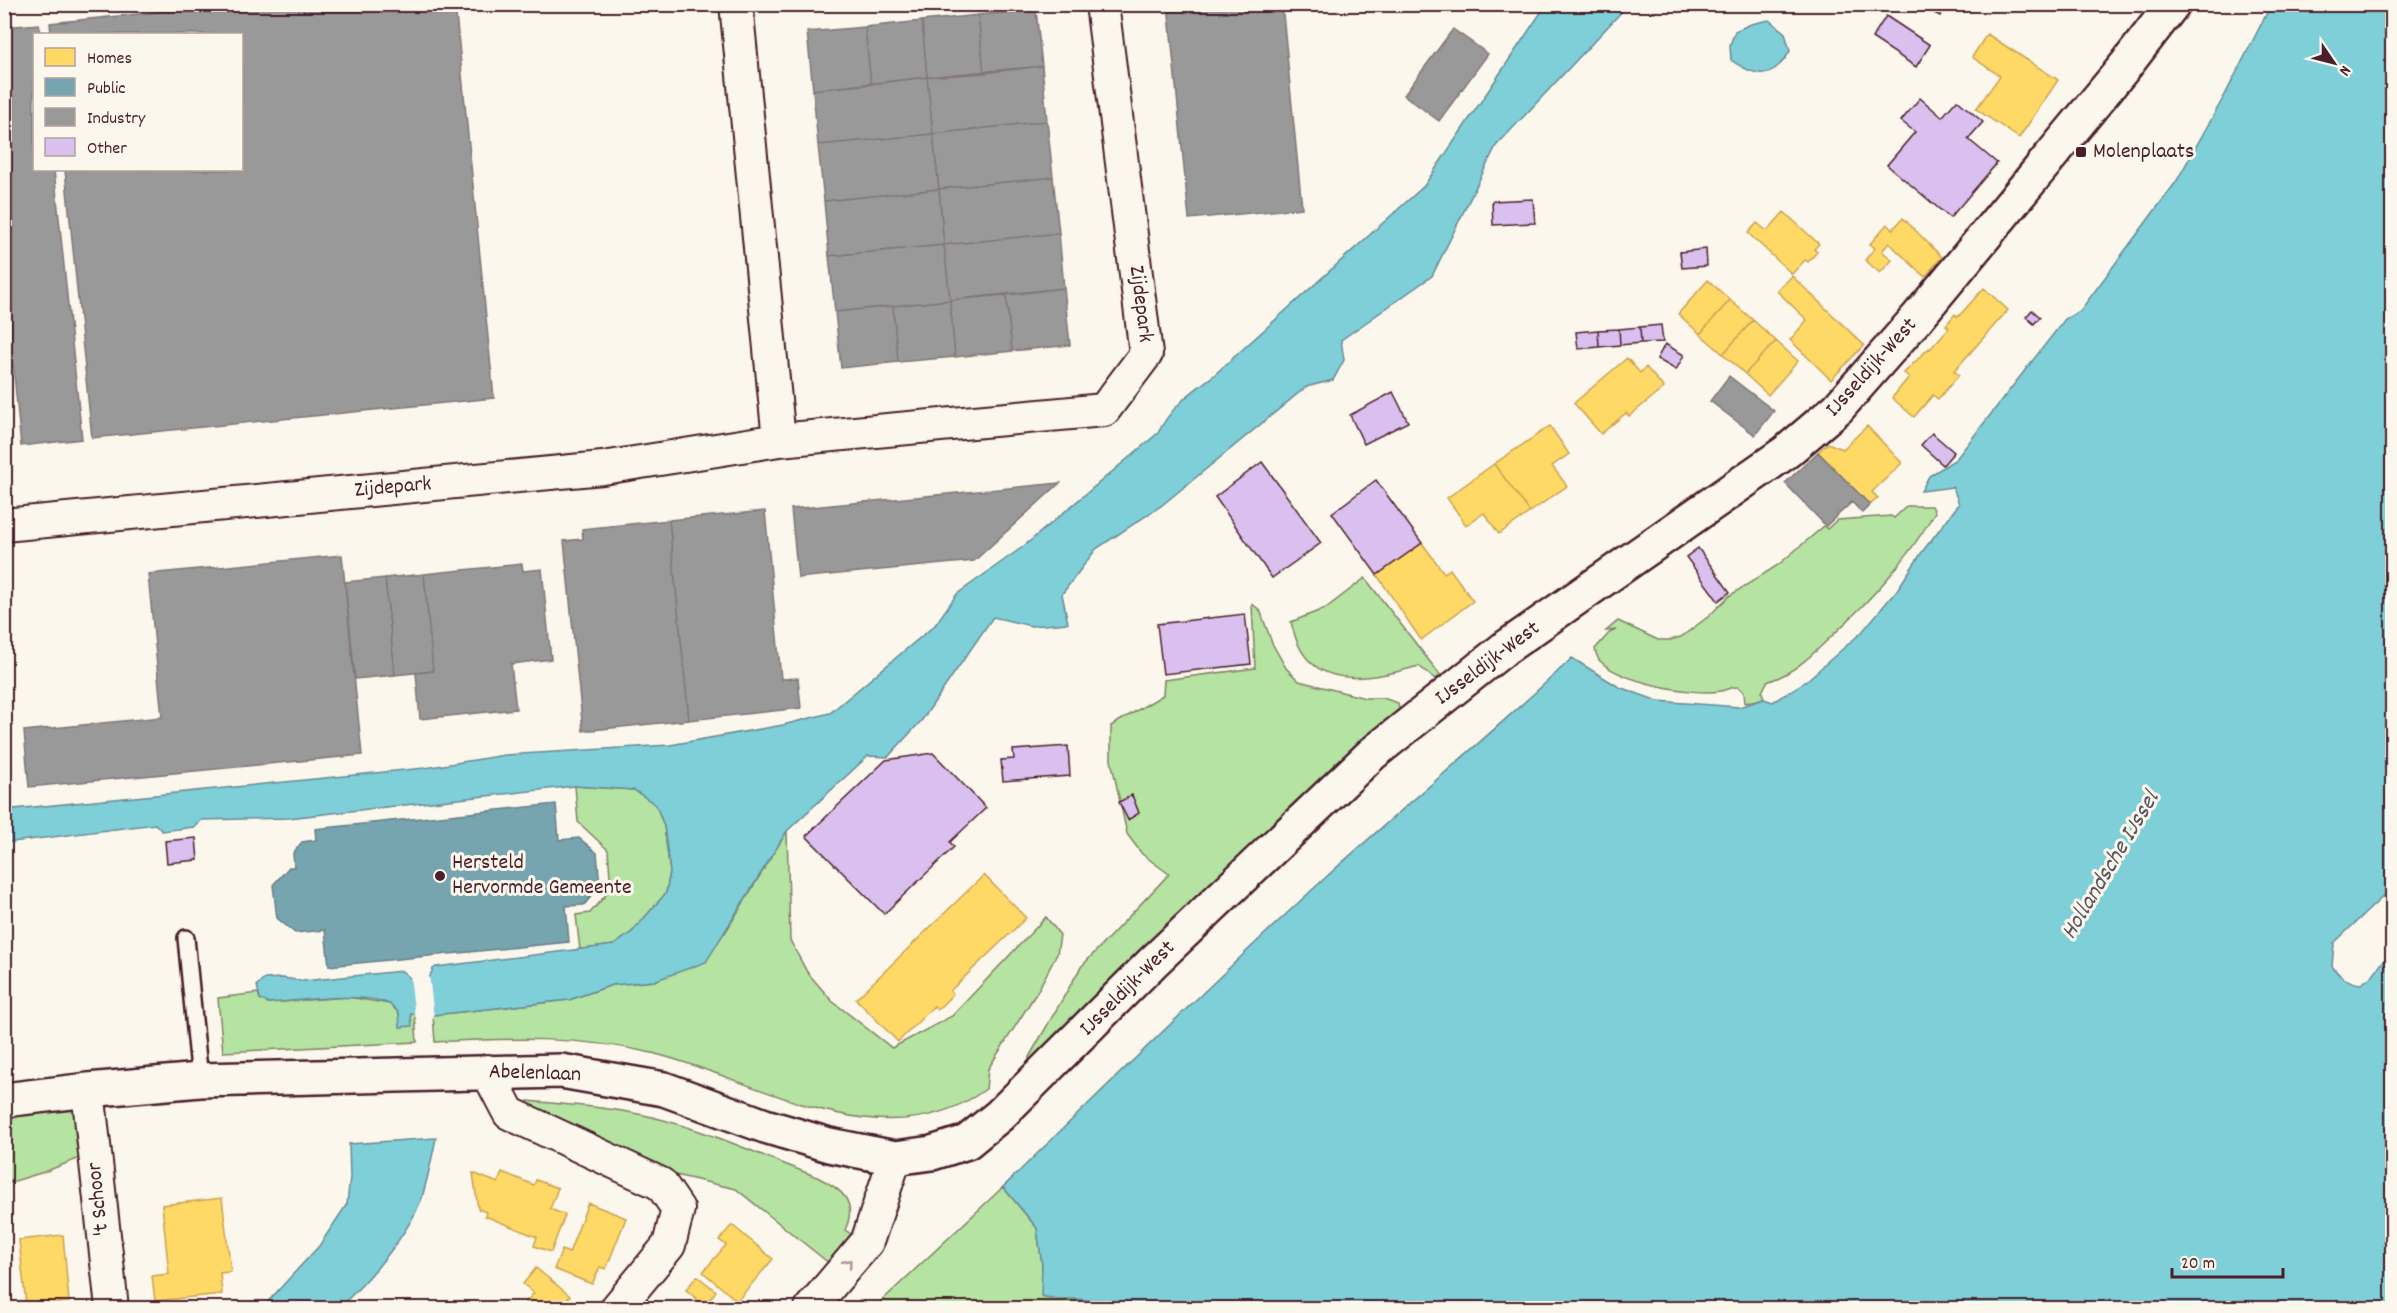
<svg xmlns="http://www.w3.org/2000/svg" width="2397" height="1313" font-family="Dekko,sans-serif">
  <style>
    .green { fill: #b5e3a1; stroke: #808166; stroke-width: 1.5 }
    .water { fill: #7ecfd8; stroke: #698993; stroke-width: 1.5 }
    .pier { fill: #fbf7ec }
    .homes { fill: #ffd966; stroke: #c9a154; stroke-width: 1.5 }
    .public { fill: #76a5af; stroke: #697d87; stroke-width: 1.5 }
    .industry { fill: #999; stroke: #817478; stroke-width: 1.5 }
    .building { fill: #dac0ef; stroke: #4a1f2b; stroke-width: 1.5 }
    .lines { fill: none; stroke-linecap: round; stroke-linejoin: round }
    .lane-casing { stroke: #4a1f2b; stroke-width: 20 }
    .street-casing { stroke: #4a1f2b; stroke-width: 36 }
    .secondary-casing { stroke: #4a1f2b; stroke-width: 38 }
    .lane { stroke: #fbf7ec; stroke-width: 15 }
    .street { stroke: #fbf7ec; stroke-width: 32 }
    .secondary { stroke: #fbf7ec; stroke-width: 33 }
    .oneway { stroke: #ab9695 }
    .poi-dot { fill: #4a1f2b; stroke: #fbf7ec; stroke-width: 2 }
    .labels { text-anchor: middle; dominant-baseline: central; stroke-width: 6; stroke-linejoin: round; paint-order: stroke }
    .poi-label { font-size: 22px; fill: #4a1f2b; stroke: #fbf7ec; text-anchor: start }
    .street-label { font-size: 22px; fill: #4a1f2b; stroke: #fbf7ec }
    .water-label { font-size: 24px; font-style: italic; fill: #5a545f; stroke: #fbf7ec }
  </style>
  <rect width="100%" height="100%" fill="#fbf7ec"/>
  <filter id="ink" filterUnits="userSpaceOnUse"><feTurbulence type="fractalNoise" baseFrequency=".0167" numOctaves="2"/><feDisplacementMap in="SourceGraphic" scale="12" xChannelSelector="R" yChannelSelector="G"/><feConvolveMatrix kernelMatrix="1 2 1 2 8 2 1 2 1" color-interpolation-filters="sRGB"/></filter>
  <g filter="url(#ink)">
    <path class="green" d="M1907,506H1932L1935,512C1908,559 1873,597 1834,634C1814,653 1794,674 1767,682L1762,692L1764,699L1745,703L1744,692L1738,687C1731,686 1727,690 1721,691C1692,696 1621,682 1600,661C1597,658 1596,653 1595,649L1609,633L1616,630L1606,631L1618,621L1658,640H1670L1681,637L1709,616L1729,596L1778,565L1824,526L1827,529L1837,520L1891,516L1894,518Z
      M1365,578L1441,676L1435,679L1419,666C1379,677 1320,693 1298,644C1295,637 1293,629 1291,622L1326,608Z
      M1252,604L1260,610L1272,643L1286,668L1299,681L1365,698H1383L1398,703L1399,709L1322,778L1029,1063V1057L1081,967L1169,874L1142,854L1127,834L1111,760V726L1163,695L1164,680L1255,668Z
      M575,786L634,790L656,804L664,826L670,872L666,893L632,932L614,945L580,950L576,915L590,913L611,889L608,850L578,822Z
      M787,831L790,940L807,972L832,1001L892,1048L952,1016L1046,917L1060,935L1057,954L1037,992L988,1069L986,1089C882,1165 759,1079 652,1053C580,1036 509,1038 435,1042L433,1015L569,1000L612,985L654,981L725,933Z
      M258,993L260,999L268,1003L348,997L390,1004L399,1013L401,1027L411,1014H415L417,1042L223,1052L218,998Z
      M528,1101C569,1105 611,1107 652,1117C709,1131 763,1156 817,1177C842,1189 858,1202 845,1230L851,1234L830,1264L736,1189L667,1173L529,1106Z
      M78,1104L85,1156L44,1172L5,1184V1109Z
      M1003,1187L1037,1228L1042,1265V1296C1064,1303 1086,1293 1105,1308H874Z"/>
    <path class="water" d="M1546,5H1628L1496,146L1432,276L1341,340L1344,360L1333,380L1306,387L1161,506L1096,549L1062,594L1068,623L1031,626L993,617L922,720L888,757L868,756L787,831L706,962L654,981L612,985L569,1000L433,1015L411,1014L412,1026L400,1027L399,1013C396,1010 393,1006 389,1004C360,991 300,1001 268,1003L260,999L257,985L265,979L283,978L303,981L402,971L411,979L429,978L433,969L436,967L614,945L632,932L666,893L670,872L664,826L656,805L634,790L575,786L288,818L202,820L194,827L162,831L155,824L5,843L4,810L425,768L505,755L670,745L783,725L830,713L935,625L957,594L1024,546L1158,433C1171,407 1190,393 1213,376L1424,186Z
      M2271,5H2392V888L2334,943L2332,966C2340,977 2347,982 2361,984L2372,976L2392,950V1308H1105C1087,1293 1064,1303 1041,1296L1042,1265L1037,1228L1003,1187C1109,1084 1215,979 1324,879C1406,804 1492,735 1572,658L1619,687L1658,701L1739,707L1764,699L1773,702L1805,682L1862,632L1897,590L1922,552L1959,504L1953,487L1921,491L1929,476L1956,459L2065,319L2080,311L2176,182L2226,93Z
      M1769,20L1785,33L1790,51C1773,80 1756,78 1731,60L1730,45L1735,31L1751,24Z
      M436,1138C432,1158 428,1178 422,1197C409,1234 367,1283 338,1308H262L319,1246L347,1204L350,1177L349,1144Z"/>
    <path class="pier" d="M426,974H429L434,1018L415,1017L410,976Z"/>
    <path class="homes" d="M1987,34L2058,80L2019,138L1976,109L2000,76L1972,57Z
      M1784,212L1819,244L1814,249L1817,252L1808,262L1805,260L1792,274L1748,233L1757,223L1767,231Z
      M1903,218L1942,257L1925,277L1889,243L1882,251L1892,260L1880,273L1865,260L1875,248L1870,244L1887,224L1893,229Z
      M1792,276L1864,345L1831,380L1790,340L1807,320L1777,291Z
      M1708,280L1730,300L1700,334L1678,314Z
      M1984,288L2008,310L1954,371L1959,375L1938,399L1933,395L1914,417L1892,398L1909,377L1904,373L1929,348L1930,349L1949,328L1946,325L1955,314L1958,317Z
      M1730,300L1753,320L1723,354L1700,334Z
      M1753,320L1776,341L1745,374L1723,354Z
      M1776,341L1798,361L1768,395L1745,374Z
      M1627,358L1640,373L1646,367L1664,388L1629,416L1626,413L1601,434L1574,403Z
      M1550,426L1569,454L1552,466L1567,486L1530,512L1494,464Z
      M1867,426L1902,463L1872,492L1878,498L1870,505L1818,452L1828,443L1843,449Z
      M1494,464L1530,512L1499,534L1484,513L1466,525L1447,498Z
      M1422,543L1444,573L1450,569L1473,601L1421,640L1377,575Z
      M984,875L1026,918L950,991L953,994L937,1010L934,1006L898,1042L856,999Z
      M502,1172L534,1185L536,1180L558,1188L550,1209L565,1215L551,1252L534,1246L537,1237L485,1216L486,1212L478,1209L473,1173L498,1183Z
      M222,1198L231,1272L220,1273L222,1294L155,1301L152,1276L169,1274L162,1205Z
      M588,1203L626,1218L606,1269L600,1267L592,1284L554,1269L562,1250L569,1253Z
      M732,1225L773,1259L737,1301L703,1272L726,1245L719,1240Z
      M63,1235L69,1302L57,1303L58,1308H23V1306L26,1305L19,1240Z
      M536,1268L570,1296L560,1308H521L534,1293L523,1284Z
      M697,1276L716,1291L705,1306L686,1290Z"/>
    <path class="public" d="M556,804L559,840L579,838L597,853L600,886L584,905L566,906L569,942L329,966L325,930L295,933L277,918L273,885L289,867H294L293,853L302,842L316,840L315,829Z"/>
    <path class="industry" d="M238,4H455L494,398L92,438L65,170H242V34H51L50,23Z
      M1168,4H1282L1302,208L1189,219Z
      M1036,10L1042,66L984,73L978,15Z
      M978,15L984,73L927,77L922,21Z
      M922,21L927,77L871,84L865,27Z
      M39,24L41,34H34V170H54L82,439L21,446L13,364L4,365V27Z
      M865,27L871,84L813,90L807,32Z
      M1453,29L1488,54L1439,121L1404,95Z
      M1042,66L1047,121L933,134L927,77Z
      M927,77L933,134L818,145L813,90Z
      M1047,121L1053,177L939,189L933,134Z
      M933,134L939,189L824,201L818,145Z
      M1053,177L1059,233L944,245L939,189Z
      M939,189L944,245L829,256L824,201Z
      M1059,233L1064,288L950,300L944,245Z
      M944,245L950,300L835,312L829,256Z
      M1064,288L1070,345L1012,351L1006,295Z
      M1006,295L1012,351L955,357L950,300Z
      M950,300L955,357L898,362L893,306Z
      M893,306L898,362L841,368L835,312Z
      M1729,376L1774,411L1755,435L1710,401Z
      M1818,452L1870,505L1862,513L1852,502L1826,526L1785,483Z
      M1060,483L974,561L798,578L791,509Z
      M765,511L781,679L798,678L801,708L689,720L669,520Z
      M669,520L689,720L583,731L564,541L583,539L582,529Z
      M342,555L362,755L29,787L24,731L162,717L148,574Z
      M522,564L523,571L542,569L551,659L511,664L516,709L420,719L416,673L433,671L424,574Z
      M424,574L433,671L395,675L385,578Z
      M385,578L395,675L355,679L345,582Z
      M4,709L12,789L4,790Z"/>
    <path class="building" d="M1917,4H1946L1940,16Z
      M1886,16L1930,45L1916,67L1872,38Z
      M1920,98L1942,117L1957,100L1983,122L1968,139L1997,163L1950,218L1887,165L1915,132L1901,121Z
      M1533,199L1535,223L1493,225L1492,201Z
      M1706,249L1707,266L1682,268L1680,252Z
      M2032,310L2040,317L2034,324L2026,317Z
      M1661,325L1663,342L1641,343L1640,327Z
      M1640,327L1641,343L1620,345L1619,329Z
      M1619,329L1620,345L1599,347L1598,330Z
      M1598,330L1599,347L1578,349L1576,332Z
      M1665,344L1684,355L1676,370L1657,359Z
      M1393,392L1408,422L1364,444L1350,415Z
      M1932,433L1954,452L1943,465L1921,445Z
      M1262,462L1321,543L1272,578L1215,497Z
      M1376,480L1422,543L1377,575L1332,513Z
      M1698,548L1730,592L1718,601L1686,557Z
      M1245,614L1251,664L1163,674L1157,624Z
      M1068,746L1070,776L1003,781L1001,760L1014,759L1013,750Z
      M933,753L986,808L950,842L954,847L884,914L806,836L886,760Z
      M1132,795L1139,813L1128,820L1119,802Z
      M196,838L198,860L167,863L165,841Z"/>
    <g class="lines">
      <g class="lane-casing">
        <path id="lane" d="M186,938L200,1080"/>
      </g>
      <g class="street-casing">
        <path id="street" d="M736,4L779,440
          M4,525L603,468L779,440L1104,410L1146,354L1102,4
          M487,1071L509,1113L661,1184L678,1209L669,1245L617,1308
          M88,1090L112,1308
          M811,1308L867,1242L895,1158"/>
      </g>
      <g class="secondary-casing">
        <path id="secondary" d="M4,1100L88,1090L200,1080L561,1071L664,1089L765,1126L829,1145L895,1158L932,1153L967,1142L1000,1115L1152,963L1372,754L1505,648L1786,452L1838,408L1917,318L2126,65L2173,4"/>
      </g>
      <use href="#lane" class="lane"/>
      <use href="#street" class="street"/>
      <use href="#secondary" class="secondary"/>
    </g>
    <defs><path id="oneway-chevron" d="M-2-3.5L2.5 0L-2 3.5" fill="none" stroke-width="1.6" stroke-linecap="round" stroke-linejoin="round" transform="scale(1.5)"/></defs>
    <use class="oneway" href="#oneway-chevron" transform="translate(848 1263) rotate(-50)"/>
  </g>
  <g class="poi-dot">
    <rect x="2075" y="146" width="12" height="12" rx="3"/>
    <circle cx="440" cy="876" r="6"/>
  </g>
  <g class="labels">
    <g class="poi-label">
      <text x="2093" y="152">Molenplaats</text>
      <text x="452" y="863">Hersteld<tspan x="452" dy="25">Hervormde Gemeente</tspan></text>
    </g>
    <g class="street-label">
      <text transform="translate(1140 304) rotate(83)">Zijdepark</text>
      <text transform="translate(1872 368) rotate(-48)">IJsseldijk-West</text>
      <text transform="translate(393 488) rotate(-5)">Zijdepark</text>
      <text transform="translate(1488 664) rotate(-37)">IJsseldijk-West</text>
      <text transform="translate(1128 989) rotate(-45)">IJsseldijk-West</text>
      <text transform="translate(535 1074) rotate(2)">Abelenlaan</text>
      <text transform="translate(99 1199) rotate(-96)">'t Schoor</text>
    </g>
    <g class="water-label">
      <text transform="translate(2111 866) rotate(-59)">Hollandsche IJssel</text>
    </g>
  </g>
  <rect width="2397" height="1313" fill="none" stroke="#fbf7ec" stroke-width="24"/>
  <rect x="12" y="12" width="2373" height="1289" fill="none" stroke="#4a1f2b" stroke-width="2" filter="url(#ink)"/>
  <rect x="33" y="33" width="210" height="138" fill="#fbf7ec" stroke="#b4a19f" stroke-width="1.5"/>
  <rect x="45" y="48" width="30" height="18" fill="#ffd966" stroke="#b4a19f" stroke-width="1.5"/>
  <text x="87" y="63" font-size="18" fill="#4a1f2b">Homes</text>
  <rect x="45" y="78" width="30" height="18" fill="#76a5af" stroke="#b4a19f" stroke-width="1.5"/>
  <text x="87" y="93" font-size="18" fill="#4a1f2b">Public</text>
  <rect x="45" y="108" width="30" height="18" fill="#999999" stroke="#b4a19f" stroke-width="1.5"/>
  <text x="87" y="123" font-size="18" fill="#4a1f2b">Industry</text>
  <rect x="45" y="138" width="30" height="18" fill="#dac0ef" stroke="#b4a19f" stroke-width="1.5"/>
  <text x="87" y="153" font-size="18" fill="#4a1f2b">Other</text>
  <g transform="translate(2334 63) rotate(125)" stroke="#fbf7ec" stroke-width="4.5" paint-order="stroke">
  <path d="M0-4.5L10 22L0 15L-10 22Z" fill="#4a1f2b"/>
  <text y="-9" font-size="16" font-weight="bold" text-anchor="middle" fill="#4a1f2b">N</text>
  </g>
  <path d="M2172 1268v9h111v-9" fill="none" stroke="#4a1f2b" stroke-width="3"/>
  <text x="2181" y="1268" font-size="18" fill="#4a1f2b" stroke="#fbf7ec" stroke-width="4.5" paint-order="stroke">20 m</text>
</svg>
